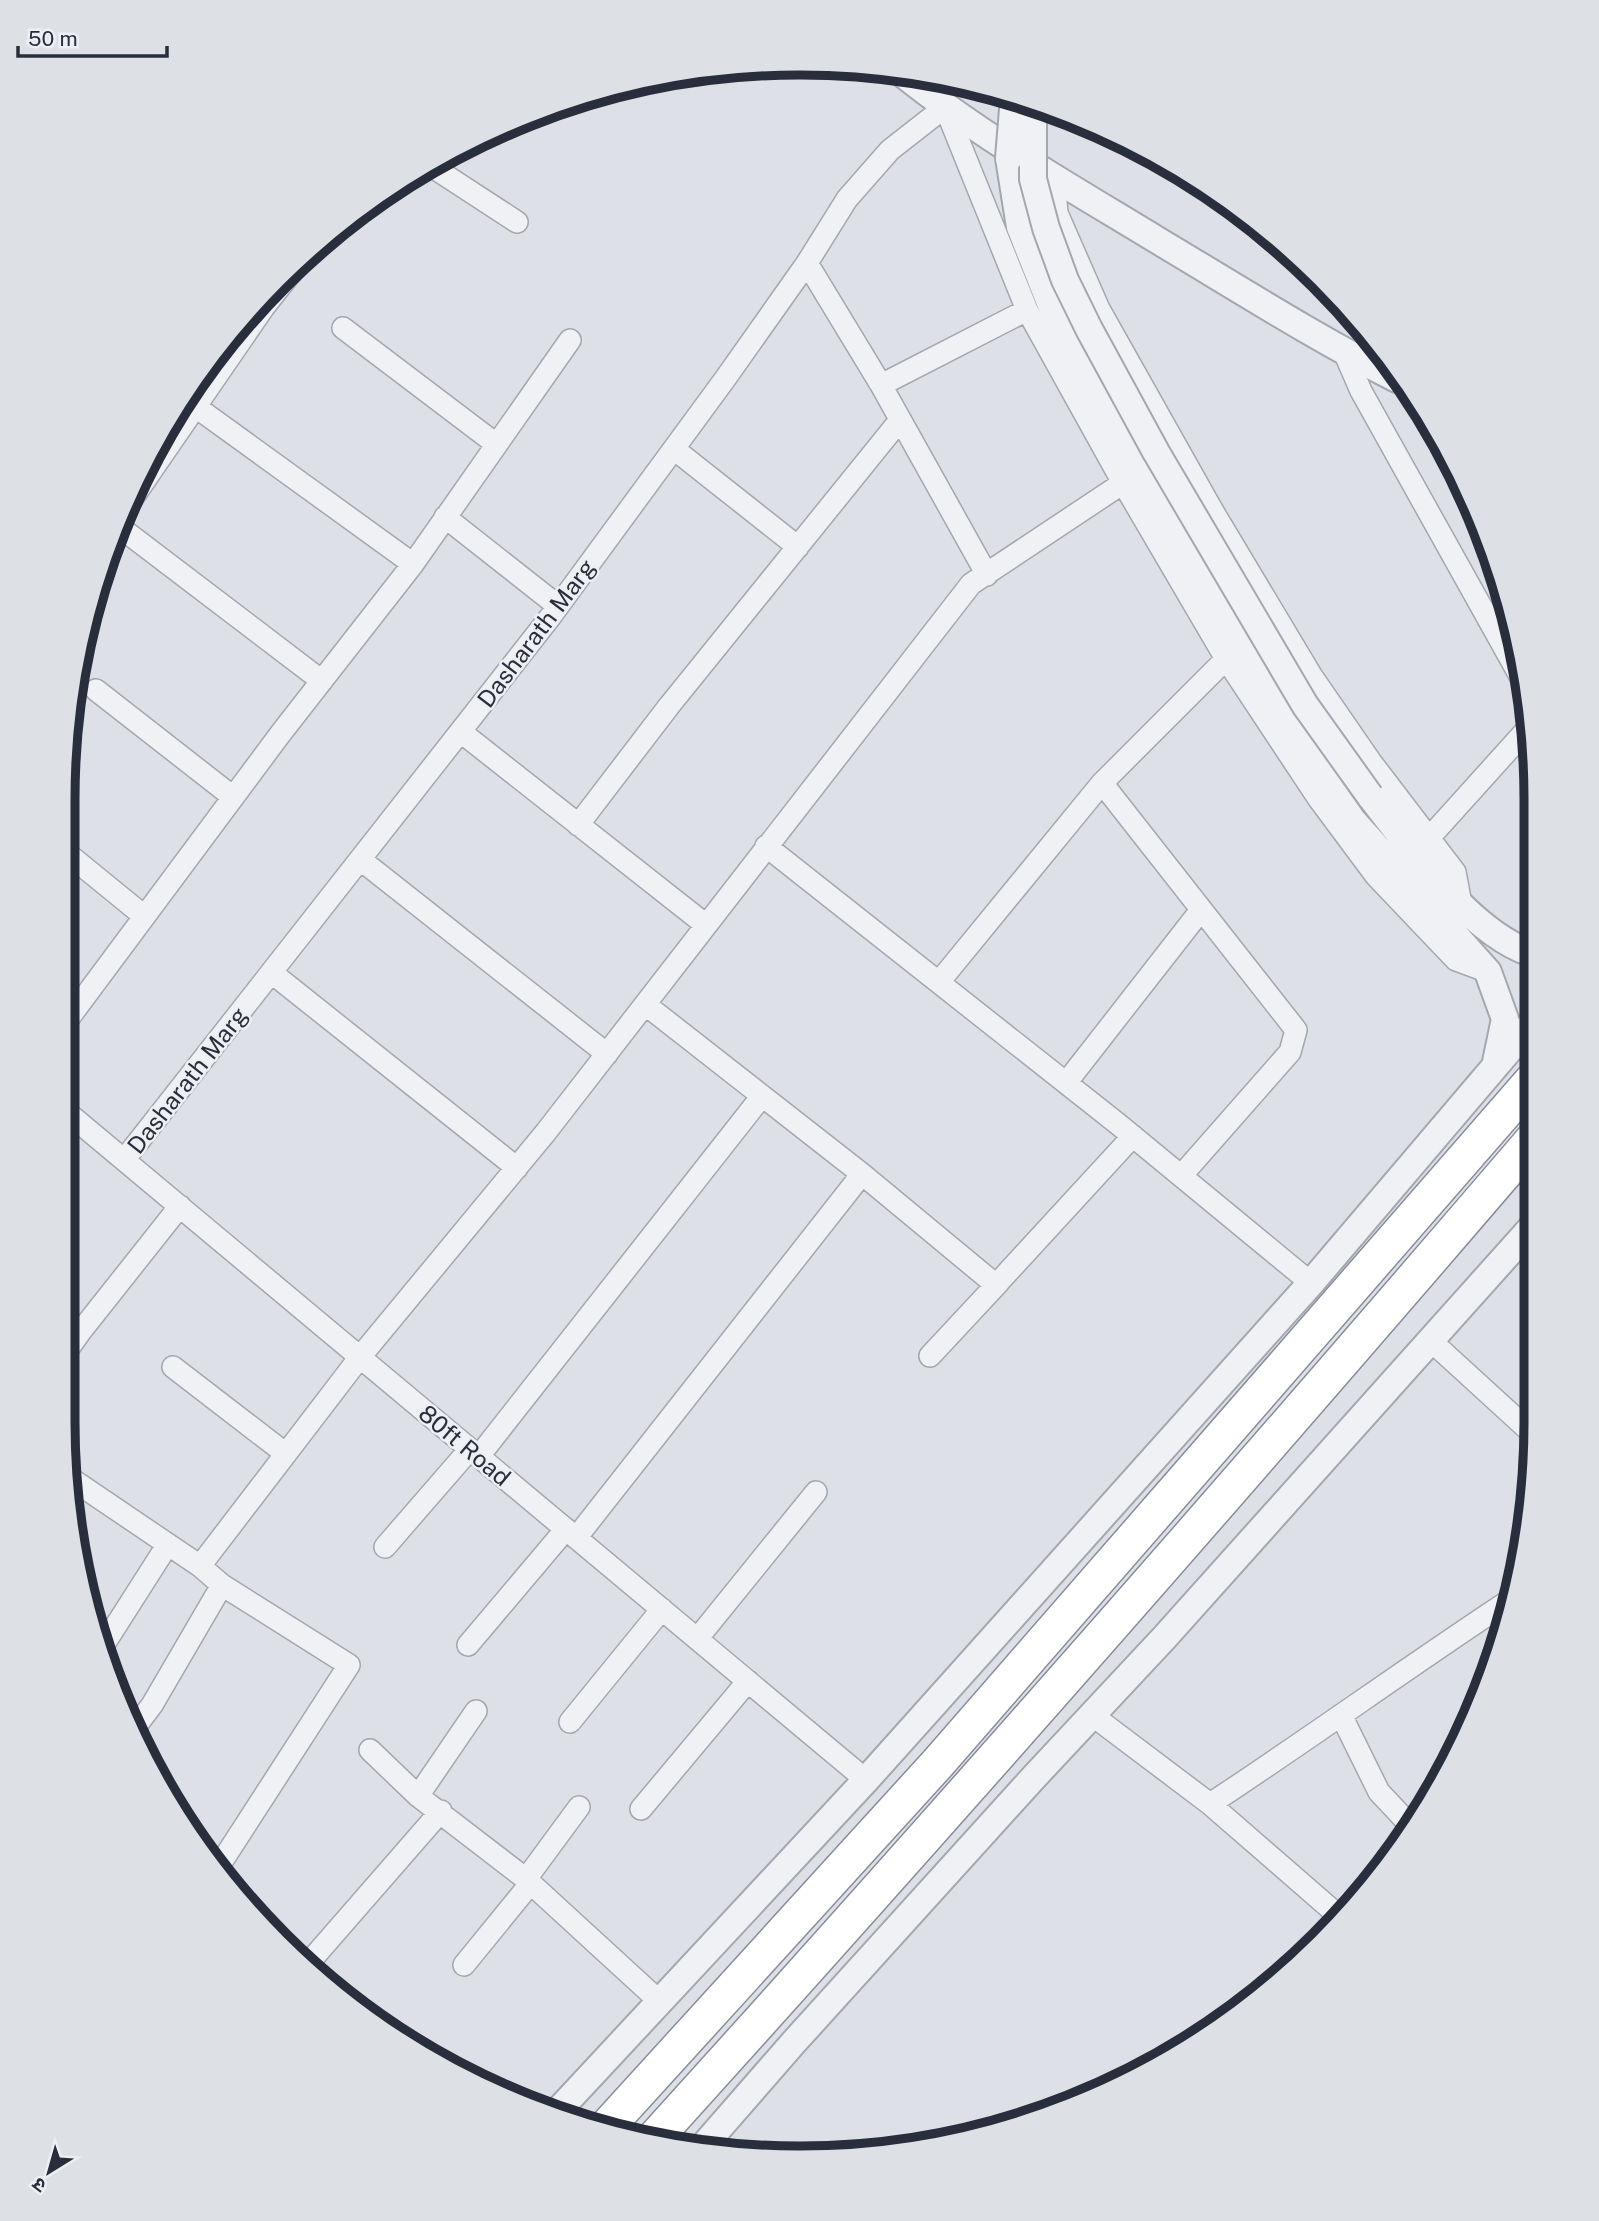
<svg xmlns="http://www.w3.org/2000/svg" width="1599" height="2221" font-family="'Public Sans','Noto Sans Devanagari',sans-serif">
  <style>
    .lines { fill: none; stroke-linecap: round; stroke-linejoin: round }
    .minor-casing { stroke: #a3a7af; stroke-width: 24 }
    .tertiary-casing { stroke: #a3a7af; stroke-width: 30 }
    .trunk-casing { stroke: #868d9b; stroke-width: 38 }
    .minor { stroke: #f0f1f5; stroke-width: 21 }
    .tertiary { stroke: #f0f1f5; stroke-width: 26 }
    .trunk { stroke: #fff; stroke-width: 35 }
    .tertiary-bridge-casing { stroke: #a3a7af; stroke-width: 30; stroke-linecap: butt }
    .tertiary-bridge { stroke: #f0f1f5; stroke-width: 26 }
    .labels { text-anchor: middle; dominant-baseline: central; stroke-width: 5; stroke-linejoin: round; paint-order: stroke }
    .street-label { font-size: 24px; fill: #282e3b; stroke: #edeff4 }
    .rim { fill: none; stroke: #282e3b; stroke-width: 9 }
  </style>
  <rect width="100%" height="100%" fill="#dde0e6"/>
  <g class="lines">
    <g class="minor-casing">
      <path id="minor" d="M428,164L517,222
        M1054,178L1057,213L1099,309L1211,508L1311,675L1371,762L1455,872L1461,904
        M807,263L881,385L987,575
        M343,328L496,444
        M1344,352L1361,391L1525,685
        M881,385L1027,310
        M196,407L413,564
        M674,449L798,547
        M445,517L558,606
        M119,518L264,307L305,255
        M117,525L322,681
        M96,690L233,797
        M461,732L706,925
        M1102,783L1296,1030L1290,1052L1181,1176
        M578,825L669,706L900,420
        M1429,838L1530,726
        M766,846L1118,1124L1311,1283
        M63,850L144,916
        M361,860L607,1054
        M272,973L517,1168
        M939,982L1102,783L1226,659
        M646,1005L862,1174L996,1285L1133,1136
        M63,1026L281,733L413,564L570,340
        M1066,1083L1201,910
        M63,1109L866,1780
        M124,1160L551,616L725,379L807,263L847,199L890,150L945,107L1027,310L1123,483L1226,659L1318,798L1376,876L1456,960L1486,971
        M63,1317L81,1331L180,1206
        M1430,1340L1534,1435
        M66,1352L81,1331
        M930,1356L999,1282
        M173,1367L286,1454
        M479,1456L762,1096
        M70,1478L200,1566L222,1585L349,1665L219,1866
        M576,1538L862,1174
        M385,1547L470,1449
        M200,1566L360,1357L546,1132L971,584L1123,483
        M697,1639L816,1492
        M468,1645L566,1529
        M101,1649L168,1544
        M1092,1715L1210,1804L1340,1917
        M1341,1715L1379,1792L1411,1826
        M570,1722L662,1609
        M133,1730L152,1705L222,1585
        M370,1750L418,1796L526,1879L658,2000
        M418,1796L476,1711
        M1210,1804C1312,1737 1411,1665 1513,1598
        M641,1809L748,1681
        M526,1879L579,1807
        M464,1965L530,1884
        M306,1966L441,1811"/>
    </g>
    <g class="tertiary-casing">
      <path id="tertiary" d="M903,74C982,137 1070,187 1157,240C1236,287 1314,337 1397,379
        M1009,158L1020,227L1055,315L1148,492L1314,764L1353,821L1488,972L1505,1019L1496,1062
        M1370,796C1409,846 1470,933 1531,953
        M556,2113L866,1780L1311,1283L1532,1023
        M699,2151L794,2042L1035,1776L1164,1638L1533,1226"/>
    </g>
    <g class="trunk-casing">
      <path id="trunk" d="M603,2131L938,1763L1532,1081
        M652,2141C950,1812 1243,1478 1532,1141"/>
    </g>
    <use href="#minor" class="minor"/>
    <use href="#tertiary" class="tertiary"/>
    <use href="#trunk" class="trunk"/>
    <g class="tertiary-bridge-casing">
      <path id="tertiary-bridge" d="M1035,105L1033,123V179L1046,228L1065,280L1089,329L1156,452L1305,705L1370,796
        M1009,158L1014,97"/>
    </g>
    <use href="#tertiary-bridge" class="tertiary-bridge"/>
  </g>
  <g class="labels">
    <g class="street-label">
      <text transform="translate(536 633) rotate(-53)">Dasharath Marg</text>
      <text transform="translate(187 1080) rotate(-52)">Dasharath Marg</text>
      <text transform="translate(465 1445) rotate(40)">80ft Road</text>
    </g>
  </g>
  <path d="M0 0H1599V2221H0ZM799 75H800A724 724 0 0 1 1524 799V1422A724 724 0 0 1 800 2146H799A724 724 0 0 1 75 1422V799A724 724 0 0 1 799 75Z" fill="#dde0e5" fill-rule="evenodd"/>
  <path class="rim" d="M799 75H800A724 724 0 0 1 1524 799V1422A724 724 0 0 1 800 2146H799A724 724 0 0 1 75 1422V799A724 724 0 0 1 799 75Z"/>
  <g transform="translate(49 2172) rotate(217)" stroke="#edeff4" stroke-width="5" paint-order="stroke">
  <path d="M0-5L12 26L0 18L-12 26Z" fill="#282e3b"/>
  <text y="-10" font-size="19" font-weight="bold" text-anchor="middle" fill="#282e3b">उ</text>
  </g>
  <path d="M18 46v10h149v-10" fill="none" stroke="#282e3b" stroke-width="3.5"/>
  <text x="28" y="46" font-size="21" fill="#282e3b" stroke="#edeff4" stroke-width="5" paint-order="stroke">50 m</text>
</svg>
